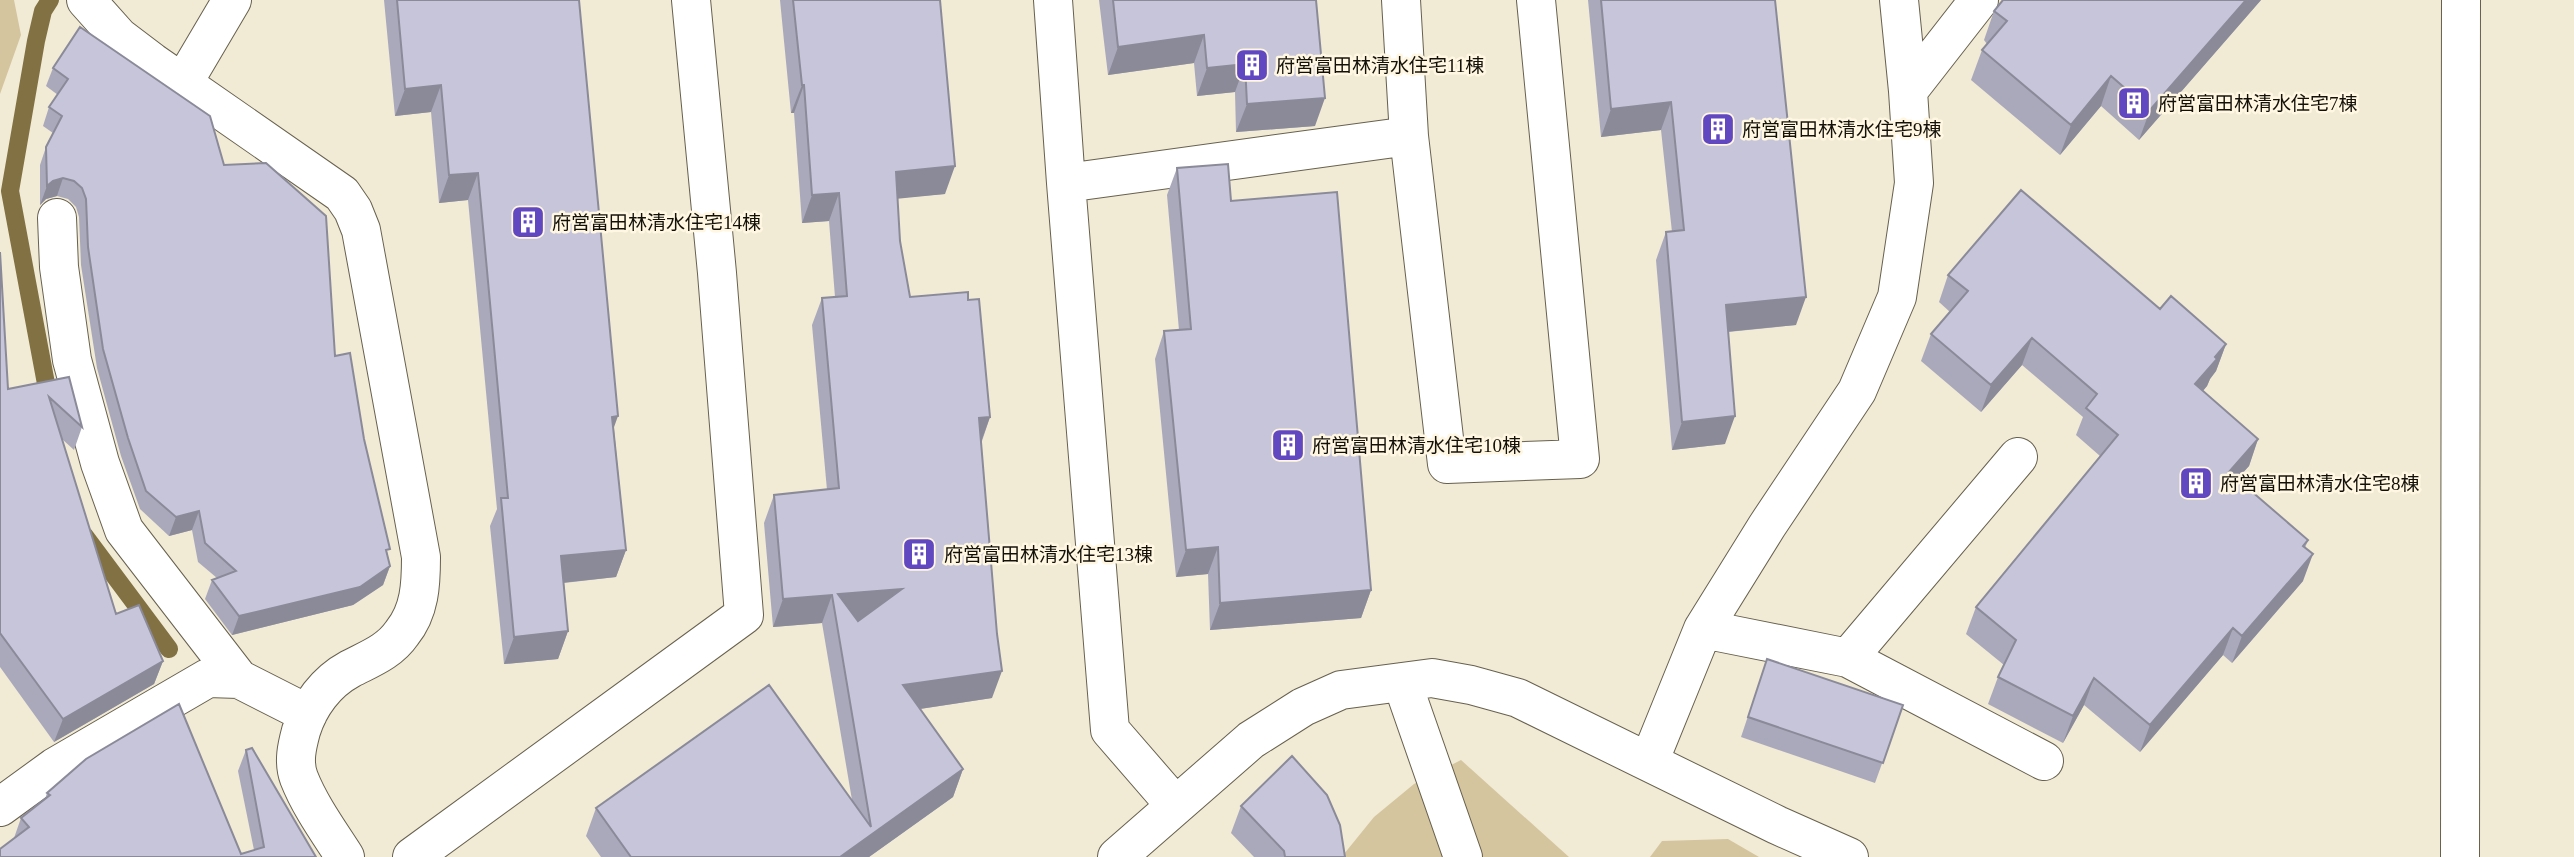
<svg xmlns="http://www.w3.org/2000/svg" width="2574" height="857" font-family="'Times New Roman','Noto Sans JP',serif">
  <style>
    .green { fill: #d4c59e }
    .lines { fill: none; stroke-linecap: round; stroke-linejoin: round }
    .stream { stroke: #827142; stroke-width: 18 }
    .minor-casing { stroke: #67604e; stroke-width: 40 }
    .minor { stroke: #fff; stroke-width: 38 }
    .wall { fill: #aaa9bb }
    .shaded-wall { fill: #8b8a99 }
    .building { fill: #c6c5da; stroke: #8b8a99; stroke-width: 2; fill-rule: evenodd }
    .labels { text-anchor: middle; dominant-baseline: central; stroke-width: 5; stroke-linejoin: round; paint-order: stroke }
    .poi-label { font-size: 19px; fill: #131009; stroke: #fff7e2; text-anchor: start }
  </style>
  <rect width="100%" height="100%" fill="#f1ead5"/>
  <path class="green" d="M0,0H14L21,35L0,94Z
    M1461,760L1569,857H1345L1344,854L1374,817L1414,784Z
    M1728,839L1759,857H1650L1662,841Z"/>
  <g class="lines">
    <path class="stream" d="M50,0L43,11L36,41L10,191L50,405
      M84,535L169,649"/>
    <g class="minor-casing">
      <path id="minor" d="M86,0L119,37L152,62L342,194L353,210L361,230L421,557C421,584 420,611 402,633C389,652 369,659 350,669C326,682 309,705 301,731C297,746 293,762 299,778C310,806 329,832 345,857
        M1053,0L1066,183
        M1401,0L1409,136L1447,464L1580,459L1536,0
        M183,83L232,0
        M1908,91L1979,0
        M57,218L59,267L72,360L100,463L124,530L239,679L308,714
        M1703,629L1848,658L2044,761
        M1848,658L2018,457
        M1402,682L1463,857
        M1649,762L1703,629L1767,526L1857,391L1897,297L1914,183L1908,91L1899,0
        M1175,805L1110,730L1066,183L1409,136
        M0,807L55,767L208,678L239,679
        M412,857L744,615L717,273L691,0
        M1117,857L1251,740L1303,707L1341,690L1432,678L1471,685L1518,698L1777,825L1849,857
        M2460,857L2461,0"/>
    </g>
    <use href="#minor" class="minor"/>
  </g>
  <path class="wall" d="M384,0H579L614,429L626,550L616,577L564,583L568,631L558,659L504,664L490,526L497,509L468,200L439,203L431,112L395,116Z
    M780,0H940L945,194L897,198L900,241L910,297L968,300L990,417L981,444L992,698L920,709L963,769L953,797L869,857H601L586,836L596,808L852,800L822,623L773,627L764,523L774,495L827,490L812,325L822,298L835,297L829,221L802,223L794,113H791Z
    M1099,0H1316L1315,126L1236,132L1235,92L1197,96L1194,63L1108,75Z
    M1588,0H1775L1796,325L1728,332L1725,444L1672,450L1656,260L1666,232H1672L1661,130L1601,137Z
    M2003,0H2261L2139,140L2101,106L2060,155L1971,80L1982,50L1987,44L1984,40L1994,11Z
    M53,68L224,165L335,356L364,439L390,566L383,585L353,605L232,635L205,599L212,580L217,578L198,562L192,530L169,536L140,509L121,456L97,368L81,265L79,217L76,207L68,199L57,196L46,199L40,205V165L46,147L53,133L43,126L49,107L58,95L46,86Z
    M1177,168L1231,201L1371,590L1361,618L1210,630L1208,574L1176,577L1155,359L1164,331L1179,330L1167,195Z
    M0,252L8,389L69,377L82,427L74,450L62,439L116,614L163,661L154,684L54,742L0,667Z
    M1948,275L2160,309L2226,344L2216,371L2210,379L2207,386L2203,391L2258,439L2249,466L2237,479L2308,540L2305,548L2303,581L2232,663L2223,655L2140,752L2084,705L2063,743L1988,704L1998,677L2004,665L1966,634L1976,607L2100,456L2076,435L2083,417L2022,365L1981,412L1921,361L1931,334L1950,312L1939,302Z
    M1760,680L1903,705L1875,783L1741,737Z
    M246,750L316,857H0L14,838L21,818L45,799L47,793L241,854L254,850L238,771Z
    M1241,806L1345,857H1254L1231,833Z"/>
  <path class="shaded-wall" d="M2246,0H2261L2139,140L2150,110Z
    M1204,35L1194,63L1108,75L1118,47Z
    M1245,64L1235,92L1197,96L1207,68Z
    M2111,76L2101,106L2060,155L2071,125Z
    M441,85L431,112L395,116L405,89Z
    M802,85H804L794,113H791Z
    M1325,98L1315,126L1236,132L1247,104Z
    M1671,102L1661,130L1601,137L1611,109Z
    M955,166L945,194L885,200L896,172Z
    M478,173L468,200L439,203L449,175Z
    M63,178L57,196L46,199L40,205L47,186L53,181Z
    M839,193L829,221L802,223L812,195Z
    M1806,297L1796,325L1715,333L1726,305Z
    M2032,338L2022,365L1981,412L1991,385Z
    M2226,344L2216,371L2210,379L2207,386L2185,411L2195,384L2215,357Z
    M618,416L608,444L612,417Z
    M1735,416L1725,444L1672,450L1682,422Z
    M990,417L980,445L979,418Z
    M2258,439L2249,466L2219,499L2229,472Z
    M199,511L192,530L169,536L176,517Z
    M1218,547L1208,574L1176,577L1186,550Z
    M626,550L616,577L551,584L561,556Z
    M2313,554L2303,581L2232,663L2242,636Z
    M390,566L383,585L353,605L232,635L239,616Z
    M902,589L892,617L836,622L838,594Z
    M1371,590L1361,618L1210,630L1220,603Z
    M832,595L822,623L773,627L783,599Z
    M2233,628L2223,655L2140,752L2150,725Z
    M568,631L558,659L504,664L514,637Z
    M163,661L154,684L54,742L63,719Z
    M1002,671L992,698L893,713L903,685Z
    M2094,678L2084,705L2063,743L2073,716Z
    M963,769L953,797L869,857H840Z"/>
  <path class="building" d="M397,0H579L618,416L612,417L626,550L561,556L568,631L514,637L501,498H508L478,173L449,175L441,85L405,89Z
    M793,0H940L955,166L896,172L900,241L910,297L968,292V300L979,299L990,417L979,418L997,634L1002,671L903,685L963,769L840,857H631L596,808L769,685L871,827L832,595L783,599L774,495L839,488L822,298L847,296L839,193L812,195L804,85H802ZM902,589L858,621L838,594Z
    M1113,0H1316L1325,98L1247,104L1245,64L1207,68L1204,35L1118,47Z
    M1601,0H1775L1806,297L1726,305L1735,416L1682,422L1666,232L1684,230L1671,102L1611,109Z
    M2003,0H2246L2150,110L2111,76L2071,125L1982,50L2007,21L1994,11Z
    M80,27L210,116L224,165L266,163L326,216L335,356L350,353L364,439L390,549L386,550L390,566L360,587L239,616L212,580L236,571L205,543L199,511L176,517L146,491L128,438L103,349L88,247L86,199L82,188L74,181L63,178L53,181L47,186L46,147L62,116L49,107L68,79L53,68Z
    M1228,164L1231,201L1337,192L1371,590L1220,603L1218,547L1186,550L1164,331L1191,329L1177,168Z
    M2021,190L2160,309L2171,296L2226,344L2215,357L2217,359L2195,384L2258,439L2229,472L2308,540L2303,546L2313,554L2242,636L2233,628L2150,725L2094,678L2073,716L1998,677L2016,640L1976,607L2118,435L2086,408L2097,394L2032,338L1991,385L1931,334L1968,291L1948,275Z
    M0,252L8,389L69,377L82,427L49,397L116,614L139,605L163,661L63,719L0,633Z
    M1767,659L1903,705L1883,763L1748,717Z
    M179,704L241,854L264,847L246,750L252,748L316,857H0V849L29,827L21,818L50,795L47,793L86,759Z
    M1292,756L1327,795L1340,825L1345,857H1285L1284,851L1241,806Z"/>
  <defs>
    <g id="building-square" transform="scale(1.75)"><rect x="-9" y="-9" width="18" height="18" rx="4" fill="#6248c0" stroke="#fff7e2"/><path d="M-4-6H4V6H1V3H-1V6H-4ZM-2.5-4.3h1.7v1.8h-1.7ZM.8-4.3h1.7v1.8H.8ZM-2.5-1h1.7V.8h-1.7ZM.8-1h1.7V.8H.8Z" fill="#fff"/></g>
  </defs>
  <g fill-rule="evenodd">
    <use href="#building-square" x="1252" y="65"/>
    <use href="#building-square" x="2134" y="103"/>
    <use href="#building-square" x="1718" y="129"/>
    <use href="#building-square" x="528" y="222"/>
    <use href="#building-square" x="1288" y="445"/>
    <use href="#building-square" x="2196" y="483"/>
    <use href="#building-square" x="919" y="554"/>
  </g>
  <g class="labels">
    <g class="poi-label">
      <text x="1276" y="65">府営富田林清水住宅11棟</text>
      <text x="2158" y="103">府営富田林清水住宅7棟</text>
      <text x="1742" y="129">府営富田林清水住宅9棟</text>
      <text x="552" y="222">府営富田林清水住宅14棟</text>
      <text x="1312" y="445">府営富田林清水住宅10棟</text>
      <text x="2220" y="483">府営富田林清水住宅8棟</text>
      <text x="944" y="554">府営富田林清水住宅13棟</text>
    </g>
  </g>
</svg>
